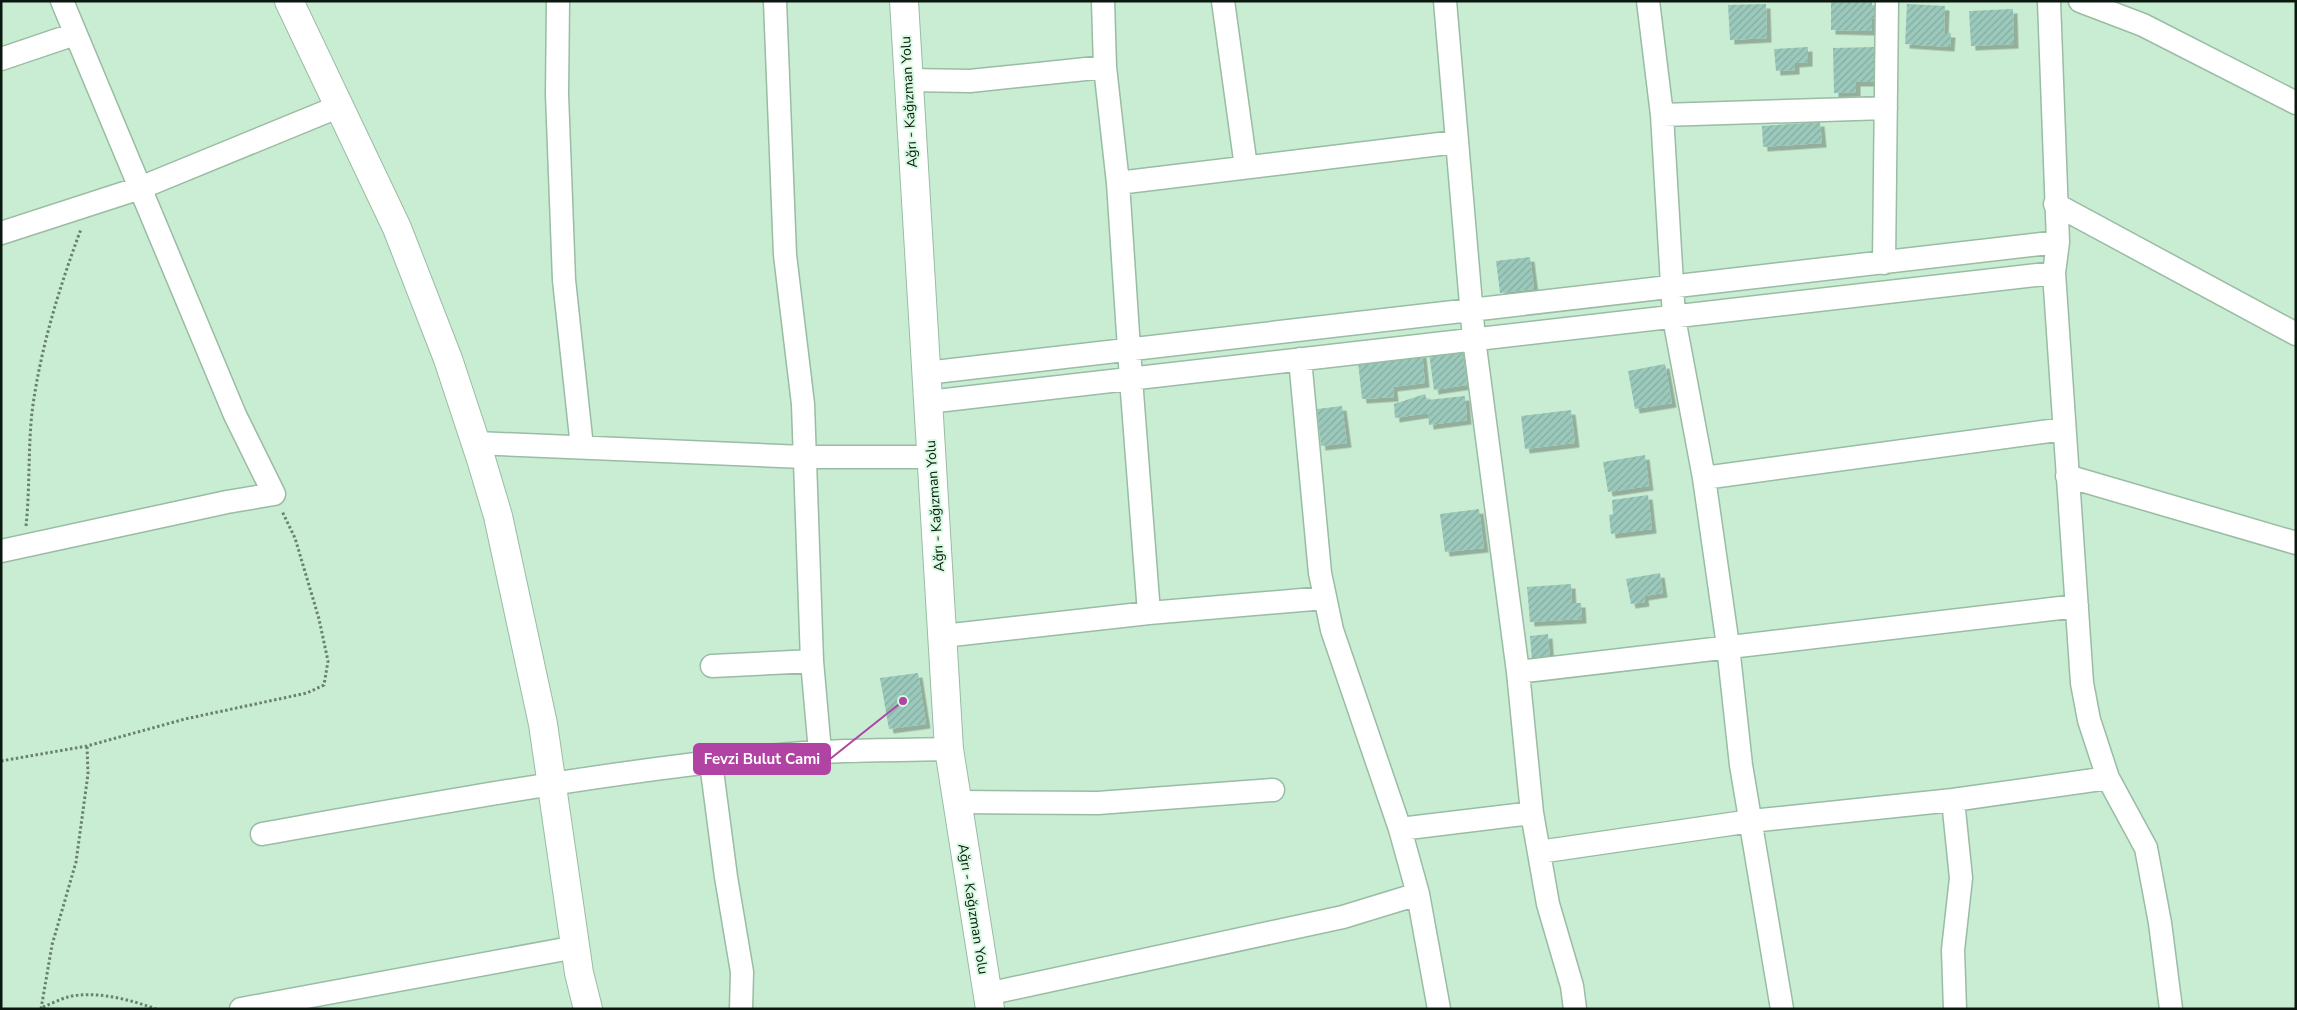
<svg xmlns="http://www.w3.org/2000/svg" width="2297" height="1010" font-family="'Nunito Sans',sans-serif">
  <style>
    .building { fill: url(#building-hatch); filter: url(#shadow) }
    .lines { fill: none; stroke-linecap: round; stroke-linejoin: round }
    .street-casing { stroke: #99bca3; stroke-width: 25 }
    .secondary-casing { stroke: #99bca3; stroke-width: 30 }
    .primary-casing { stroke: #99bca3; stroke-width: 30 }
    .path { stroke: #698170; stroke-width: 3; stroke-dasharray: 2.5 2.5; stroke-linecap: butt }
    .street { stroke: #fff; stroke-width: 22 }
    .secondary { stroke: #fff; stroke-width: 28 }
    .primary { stroke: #fff; stroke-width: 28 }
    .labels { text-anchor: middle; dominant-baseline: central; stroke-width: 4; stroke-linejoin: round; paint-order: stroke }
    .street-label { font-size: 14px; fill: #0b180f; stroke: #d6fbe0 }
    .leader { fill: none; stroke: #b143a2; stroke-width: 2 }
    .callout-dot { fill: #b143a2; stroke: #d6fbe0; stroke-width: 2 }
    .callout { fill: #b143a2; stroke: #b143a2; stroke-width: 2 }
    .callout-label { font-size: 15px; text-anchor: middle; font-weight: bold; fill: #fff }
  </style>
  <defs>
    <pattern id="building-hatch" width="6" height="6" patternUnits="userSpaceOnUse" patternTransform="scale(1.25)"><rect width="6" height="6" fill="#9bc9bb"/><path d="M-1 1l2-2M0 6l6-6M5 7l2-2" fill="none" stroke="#84aca0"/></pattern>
    <filter id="shadow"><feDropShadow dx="4.5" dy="4.5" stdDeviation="0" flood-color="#0004"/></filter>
  </defs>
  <rect width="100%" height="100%" fill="#c9edd3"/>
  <path class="building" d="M1831,1H1872V6L1877,8V19H1872V31L1831,30Z
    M1766,4L1767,38L1730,40L1728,5Z
    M1907,4L1945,6L1944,33H1951L1950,47L1905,44Z
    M2013,9L2014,44L1971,46L1969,11Z
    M1808,47V62L1795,63V70L1776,71L1774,49Z
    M1875,47L1876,82H1856V92L1834,93L1833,48Z
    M1820,122L1822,143L1763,147L1762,126Z
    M1530,257L1534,289L1500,293L1496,261Z
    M1462,349L1467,385L1434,390L1429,353Z
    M1422,353L1425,383L1393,387L1394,397L1362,399L1358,362Z
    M1665,364L1672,403L1635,409L1628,371Z
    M1425,394L1427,400L1465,396L1467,420L1429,425L1428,413L1395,418L1394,404Z
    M1342,406L1347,443L1321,446L1317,409Z
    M1571,410L1575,443L1525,449L1521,416Z
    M1645,455L1649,486L1608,492L1603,462Z
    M1648,495L1652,529L1611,534L1609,515L1613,514L1612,500Z
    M1479,509L1484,548L1445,552L1440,514Z
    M1660,573L1663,593L1644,596L1645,602L1631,604L1626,579Z
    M1571,584L1572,603H1581L1582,619L1530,622L1527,587Z
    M1548,634L1550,660L1532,662L1530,636Z
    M918,673L926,724L889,729L880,678Z"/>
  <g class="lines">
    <g class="street-casing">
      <path id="street" d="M558,1L557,94L564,280L582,447
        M775,1L785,255L803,404L812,661L820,752
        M1103,1L1105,67L1118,183L1131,379L1149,613
        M1223,1L1246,167
        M1445,1L1474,339L1518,672L1532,813L1548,904L1572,986L1575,1009
        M1648,1L1662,115L1674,318L1704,478L1728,646L1741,765L1782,1009
        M2049,1L2058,242L2054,273L2082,683L2089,720L2108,778L2146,848L2160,923L2171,1009
        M2080,1L2143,25L2296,103
        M1,59L75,34
        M908,80L970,81L1105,67
        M1662,115L1886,108
        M1118,183L1456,142
        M2055,204L2296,334
        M1,233L140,188L340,106
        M1884,263L1887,1
        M1300,359L1320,573L1332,630L1400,829L1418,894L1439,1009
        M926,373L2058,242
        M928,402L2054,273
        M476,443L803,457H932
        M2067,476L2296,543
        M1704,478L2064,429
        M1,551L227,502L274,494L235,415L62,1
        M943,636L1149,613L1325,598
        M712,666L812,661
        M1518,672L2077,606
        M711,763L726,877L742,972L741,1009
        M1953,800L1961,878L1953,950L1955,1009
        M956,802L1098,803L1273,790
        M1400,829L1532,813
        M262,834C430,804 597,773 767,756C828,750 889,750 949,749
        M1539,852L1751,821L1953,800L2108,778
        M987,994L1343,917L1418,894
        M241,1009L576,947"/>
    </g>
    <g class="secondary-casing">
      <path id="secondary" d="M289,1L397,228L448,359L481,459L498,516L543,724L579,973L588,1009"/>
    </g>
    <g class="primary-casing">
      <path id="primary" d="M904,1L949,749L990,1009"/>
    </g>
    <path class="path" d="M26,526C30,488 28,450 32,412C40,350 59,288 81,229
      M1,761L87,746L185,719L307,693L324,685L328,661L319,619L295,538L282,511
      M43,1007C51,1004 60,999 68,997C94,990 132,1000 156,1009
      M41,1009L52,945L76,862L88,774L87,746"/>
    <use href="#street" class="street"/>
    <use href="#secondary" class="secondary"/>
    <use href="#primary" class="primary"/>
  </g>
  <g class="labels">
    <g class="street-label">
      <text transform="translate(909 102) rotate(-93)">Ağrı - Kağızman Yolu</text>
      <text transform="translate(935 506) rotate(-94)">Ağrı - Kağızman Yolu</text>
      <text transform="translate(973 909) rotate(81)">Ağrı - Kağızman Yolu</text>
    </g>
  </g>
  <path class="leader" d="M903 701L830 759"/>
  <circle class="callout-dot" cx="903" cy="701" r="5"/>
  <rect class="callout" x="694" y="744" width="136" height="30" rx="5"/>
  <g class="callout-label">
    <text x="762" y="764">Fevzi Bulut Cami</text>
  </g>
  <rect width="2297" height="1010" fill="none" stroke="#0b180f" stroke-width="5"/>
</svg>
